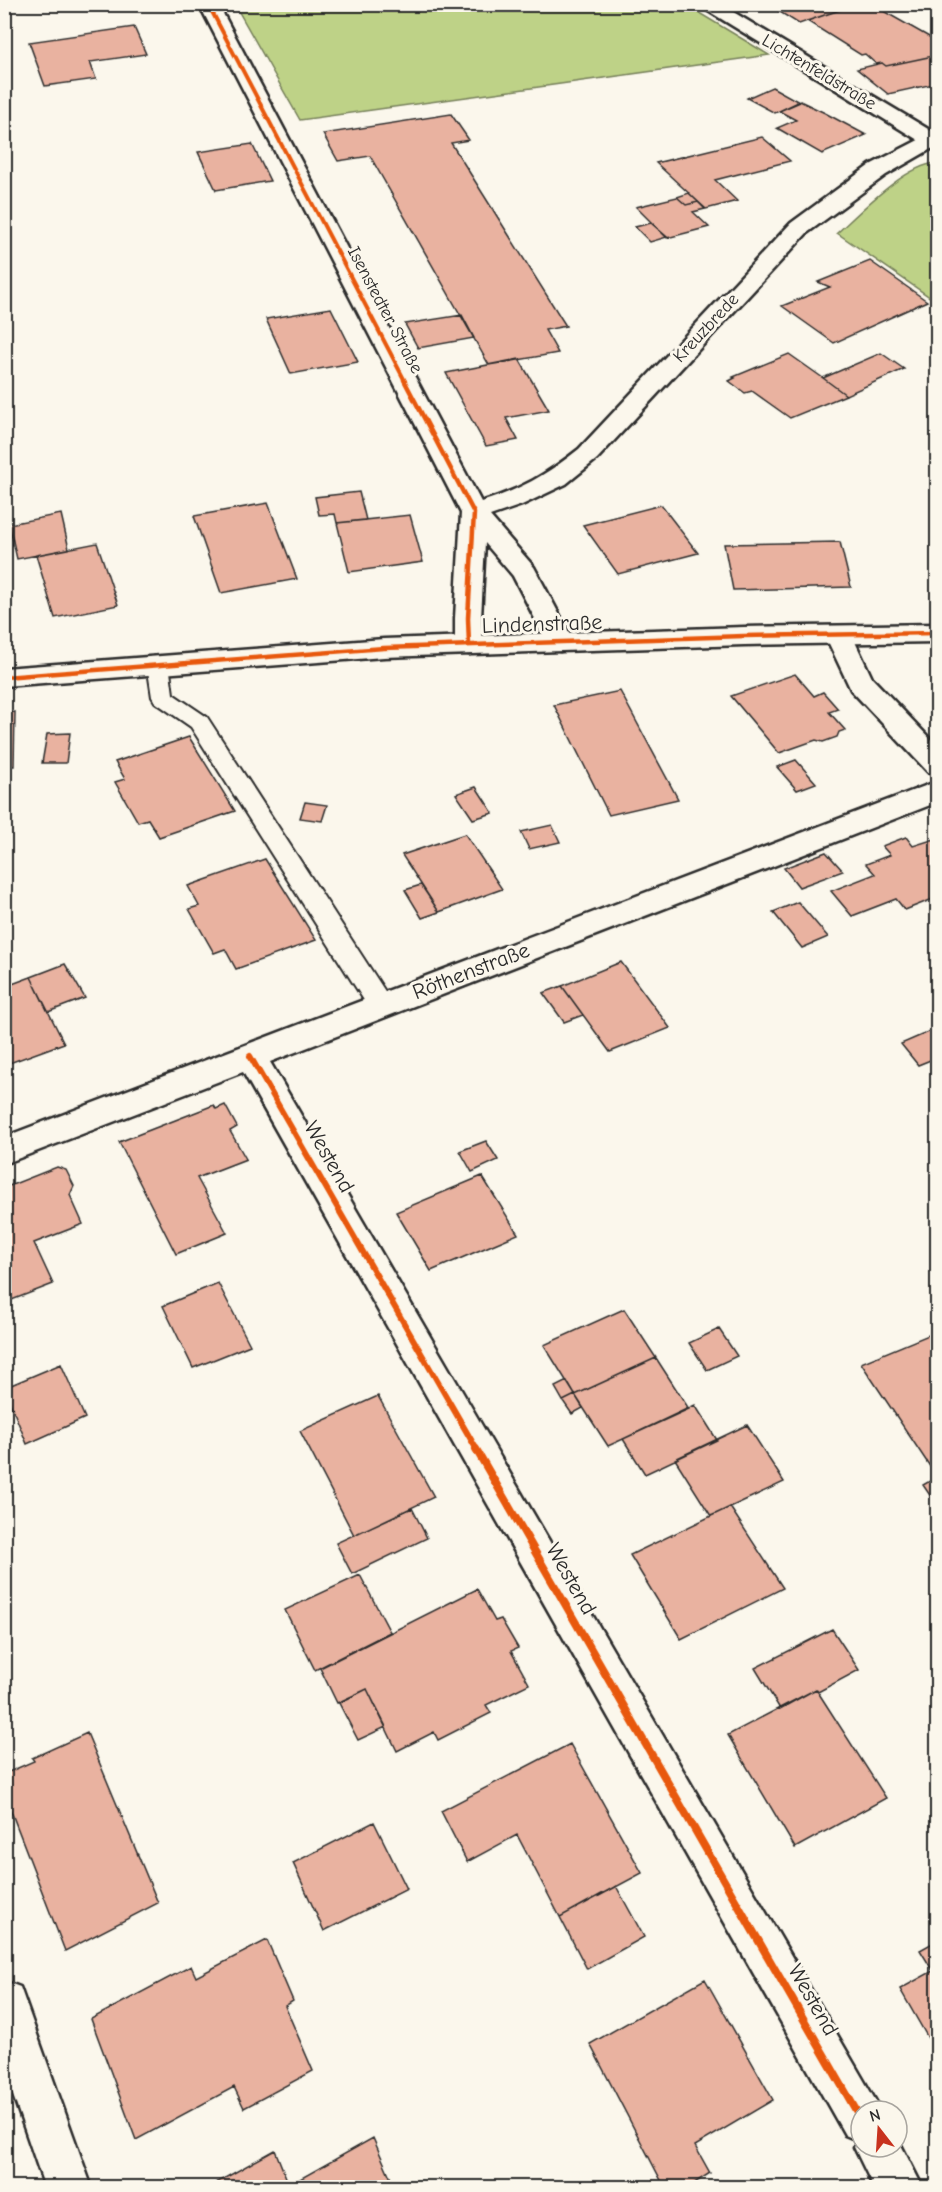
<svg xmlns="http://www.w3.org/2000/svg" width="942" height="2192" font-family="'Comic Neue',sans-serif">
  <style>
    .green { fill: #bed287; stroke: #747e59; stroke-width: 1.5 }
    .building { fill: #e9b2a0; stroke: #2b2b2b; stroke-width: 1.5 }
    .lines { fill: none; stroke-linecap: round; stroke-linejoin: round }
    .lane-casing { stroke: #2b2b2b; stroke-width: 4 }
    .street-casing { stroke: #2b2b2b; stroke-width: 5 }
    .secondary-casing { stroke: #2b2b2b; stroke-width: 5 }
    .primary-casing { stroke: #2b2b2b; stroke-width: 5 }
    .lane { fill: #fbf7ec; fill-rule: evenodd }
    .street { fill: #fbf7ec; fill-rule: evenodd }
    .secondary { fill: #fbf7ec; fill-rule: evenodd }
    .primary { fill: #fbf7ec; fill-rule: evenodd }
    .cycleway-far3-casing { stroke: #fbf7ec; stroke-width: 6 }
    .cycleway-far2-casing { stroke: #fbf7ec; stroke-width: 8 }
    .cycleway-far1-casing { stroke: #fbf7ec; stroke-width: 10 }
    .cycleway-casing { stroke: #fbf7ec; stroke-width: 11 }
    .cycleway-far3 { stroke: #e8590c; stroke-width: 4 }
    .cycleway-far2 { stroke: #e8590c; stroke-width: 4.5 }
    .cycleway-far1 { stroke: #e8590c; stroke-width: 6 }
    .cycleway { stroke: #e8590c; stroke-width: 8 }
    .labels { text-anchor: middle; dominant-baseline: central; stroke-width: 6; stroke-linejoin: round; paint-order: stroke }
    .far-street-label { font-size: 18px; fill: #2b2b2b; stroke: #fbf7ec }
    .street-label { font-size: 22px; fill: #2b2b2b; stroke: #fbf7ec }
  </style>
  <rect width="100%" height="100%" fill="#fbf7ec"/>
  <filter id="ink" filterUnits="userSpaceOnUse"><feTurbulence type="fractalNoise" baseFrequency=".0167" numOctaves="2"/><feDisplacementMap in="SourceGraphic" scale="12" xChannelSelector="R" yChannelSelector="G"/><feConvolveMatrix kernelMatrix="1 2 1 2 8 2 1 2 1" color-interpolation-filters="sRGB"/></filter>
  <g filter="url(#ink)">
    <path class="green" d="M235,5H686L769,55L300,120Z
      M937,163H938L937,302L837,233C861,211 905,165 937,163Z"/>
    <path class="building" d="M767,4H857L799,24Z
      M857,4H871L938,42V55L886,66L882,63L876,64L865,54L861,55L807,21Z
      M134,27L146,54L90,62L96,79L45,86L29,42Z
      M938,55V83L888,94L857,69L882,63L886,66Z
      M772,87L799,102H800L775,113L747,98Z
      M800,101L825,113L866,135L822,154L777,128L796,120L779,111Z
      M451,114L469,140L451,143L566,326L545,330L558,353L489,365L370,156L338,161L323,134Z
      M762,137L790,161L715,180L737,201L706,209L656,163Z
      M252,144L270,181L216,190L198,152Z
      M689,193L698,202L686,205L677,197Z
      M677,197L686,205L698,202L705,209L693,212L709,227L667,238L636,207Z
      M651,223L667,237L650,242L635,227Z
      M870,261L927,301L834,343L782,306L830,287L818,282Z
      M331,308L358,362L291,374L266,319Z
      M462,315L474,338L418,348L405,324Z
      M881,353L904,369L846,395L823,378Z
      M789,354L823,378L846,395L790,418L752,391L745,393L729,381L735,378L733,377Z
      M519,359L549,410L506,418L518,440L486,446L446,373Z
      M359,492L366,520L337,523L335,514L319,515L315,497Z
      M268,503L297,579L221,593L194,516Z
      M661,505L698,553L618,574L583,525Z
      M61,514L69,549L17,559L9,524Z
      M410,515L423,562L349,572L337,523Z
      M840,542L851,587L733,590L724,544Z
      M97,543L118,605L55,618L36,555Z
      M795,674L814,696L823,692L838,709L829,712L845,730L839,732L837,737L823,742L816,740L779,753L731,696Z
      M620,691L678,799L609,815L554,705Z
      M15,712L14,766H4V713Z
      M70,733L66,763H42L47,734Z
      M189,737L235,811L159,837L148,819L138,822L115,782L125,779L115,762Z
      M796,760L816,783L797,790L777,767Z
      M476,787L493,813L473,819L456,794Z
      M305,802L327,805L322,821L300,818Z
      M552,825L560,842L529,849L521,832Z
      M465,834L502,889L439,912L402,855Z
      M906,837L913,846L938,838V897L905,910L896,899L852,916L831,891L875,874L866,864L890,855L882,846Z
      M826,852L843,871L799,887L784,868Z
      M265,859L316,940L236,969L225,949L214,953L189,909L199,906L188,886Z
      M421,885L439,912L422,918L405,890Z
      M798,902L828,937L802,948L773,912Z
      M621,962L670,1028L610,1052L562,986Z
      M65,964L85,998L48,1012L31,977Z
      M31,977L64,1043L4,1065V987Z
      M562,986L583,1015L564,1022L543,993Z
      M938,1028V1057L918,1065L901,1044Z
      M214,1105L216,1109L225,1105L237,1127L230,1131L246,1159L197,1178L227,1233L176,1254L119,1142Z
      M486,1141L498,1160L472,1172L460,1151Z
      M57,1167L66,1170L74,1186L70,1195L83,1224L34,1243L53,1284L4,1303V1188Z
      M482,1176L518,1234L431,1271L396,1212Z
      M218,1283L250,1345L193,1368L163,1306Z
      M624,1309L656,1358L575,1395L544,1345Z
      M719,1329L737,1356L707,1370L689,1343Z
      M938,1331V1507L923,1485L937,1477L861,1363Z
      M656,1358L689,1409L608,1446L575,1395Z
      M61,1364L85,1418L27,1444L4,1388Z
      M567,1381L575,1395L563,1401L555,1387Z
      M575,1395L583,1408L572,1414L563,1401Z
      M378,1396L434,1497L354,1535L300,1431Z
      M695,1405L717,1440L645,1474L623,1439Z
      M747,1425L784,1482L711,1516L675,1459Z
      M730,1507L783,1588L681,1639L630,1555Z
      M412,1508L427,1538L352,1574L336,1543Z
      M360,1575L390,1632L315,1670L285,1610Z
      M477,1589L495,1621L501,1619L518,1648L511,1651L529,1684L486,1705L491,1713L438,1740L434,1732L397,1751L367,1689L337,1703L320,1668Z
      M832,1629L859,1670L818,1692L816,1689L780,1709L755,1668Z
      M367,1689L386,1727L358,1740L339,1703Z
      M816,1689L886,1798L795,1848L728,1735Z
      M87,1733L158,1903L65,1951L4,1793V1774L34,1761L32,1758Z
      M570,1744L642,1873L560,1917L517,1835L467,1862L441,1811Z
      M374,1822L407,1889L324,1931L293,1863Z
      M616,1886L644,1937L587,1969L560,1917Z
      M267,1940L293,2001L285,2006L313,2071L244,2108L234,2087L136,2140L91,2019L191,1966L196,1977Z
      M938,1940V2032L928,2038L900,1989L933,1971L920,1950Z
      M705,1979L773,2100L695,2146L710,2173L687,2188H665L590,2044Z
      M373,2138L395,2188H286L289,2185Z
      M275,2150L289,2185L286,2188H207Z"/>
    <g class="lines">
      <g class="lane-casing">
        <path id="lane" d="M158,657L166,659L169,664L173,694L207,717L390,999L393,1006L390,1013L381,1015L372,1013L191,727L155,702L152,697L147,664L150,659Z"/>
      </g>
      <g class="street-casing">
        <path id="street" d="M697,4H720L938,135V150L931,148Z
          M839,626L849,629L872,678L938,747V775L928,772L851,690L825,635L829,629Z
          M938,781V802L270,1062L877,2103L881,2111H861V2147H897V2137L923,2188H874L854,2147L857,2140L845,2135L243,1072L4,1164V1137Z
          M4,1981L20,1987L92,2188H45L4,2069Z"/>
      </g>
      <g class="secondary-casing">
        <path id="secondary" d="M199,4H218L481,502C522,489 546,475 579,449L791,223L870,165L938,130V145L886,175L807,233L597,459L566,484L522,505L490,516L534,567L574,642L570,648L560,651L550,648L513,576L485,543L481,618L483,645L479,651L469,654L459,651L455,645V618L461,513Z"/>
      </g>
      <g class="primary-casing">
        <path id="primary" d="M938,624V642L744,645L384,657L4,686V668L384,639L744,627Z"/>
      </g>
      <use href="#lane" class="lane"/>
      <use href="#street" class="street"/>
      <use href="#secondary" class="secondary"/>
      <use href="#primary" class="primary"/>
      <g class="cycleway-far3-casing">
        <path id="cycleway-far3" d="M208,4L405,381"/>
      </g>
      <g class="cycleway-far2-casing">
        <path id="cycleway-far2" d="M404,380L474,513L468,618L469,645
          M4,677L384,648L744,636L938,633"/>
      </g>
      <g class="cycleway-far1-casing">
        <path id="cycleway-far1" d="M250,1056L477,1450"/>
      </g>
      <g class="cycleway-casing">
        <path id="cycleway" d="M476,1449L861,2119"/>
      </g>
      <use href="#cycleway-far3" class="cycleway-far3"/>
      <use href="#cycleway-far2" class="cycleway-far2"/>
      <use href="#cycleway-far1" class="cycleway-far1"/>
      <use href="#cycleway" class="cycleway"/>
    </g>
  </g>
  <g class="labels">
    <g class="far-street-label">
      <text transform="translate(819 72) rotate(31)">Lichtenfeldstraße</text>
      <text transform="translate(385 310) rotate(62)">Isenstedter Straße</text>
      <text transform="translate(706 328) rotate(-47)">Kreuzbrede</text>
    </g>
    <g class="street-label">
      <text transform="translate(542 624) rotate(-2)">Lindenstraße</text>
      <text transform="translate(471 971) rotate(-21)">Röthenstraße</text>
      <text transform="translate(329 1157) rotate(60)">Westend</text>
      <text transform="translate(571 1579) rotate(60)">Westend</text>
      <text transform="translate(813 2000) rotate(60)">Westend</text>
    </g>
  </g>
  <rect width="942" height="2192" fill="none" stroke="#fbf7ec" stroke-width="24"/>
  <rect x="12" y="12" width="918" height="2168" fill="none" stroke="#2b2b2b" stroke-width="2" filter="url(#ink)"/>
  <g transform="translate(879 2129) rotate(343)"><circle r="28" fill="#fbf7ec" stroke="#a8a59f" stroke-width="1.5"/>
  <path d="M0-4.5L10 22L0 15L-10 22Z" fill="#c8321e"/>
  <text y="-9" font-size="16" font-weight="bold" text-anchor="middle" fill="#2b2b2b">N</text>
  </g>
</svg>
